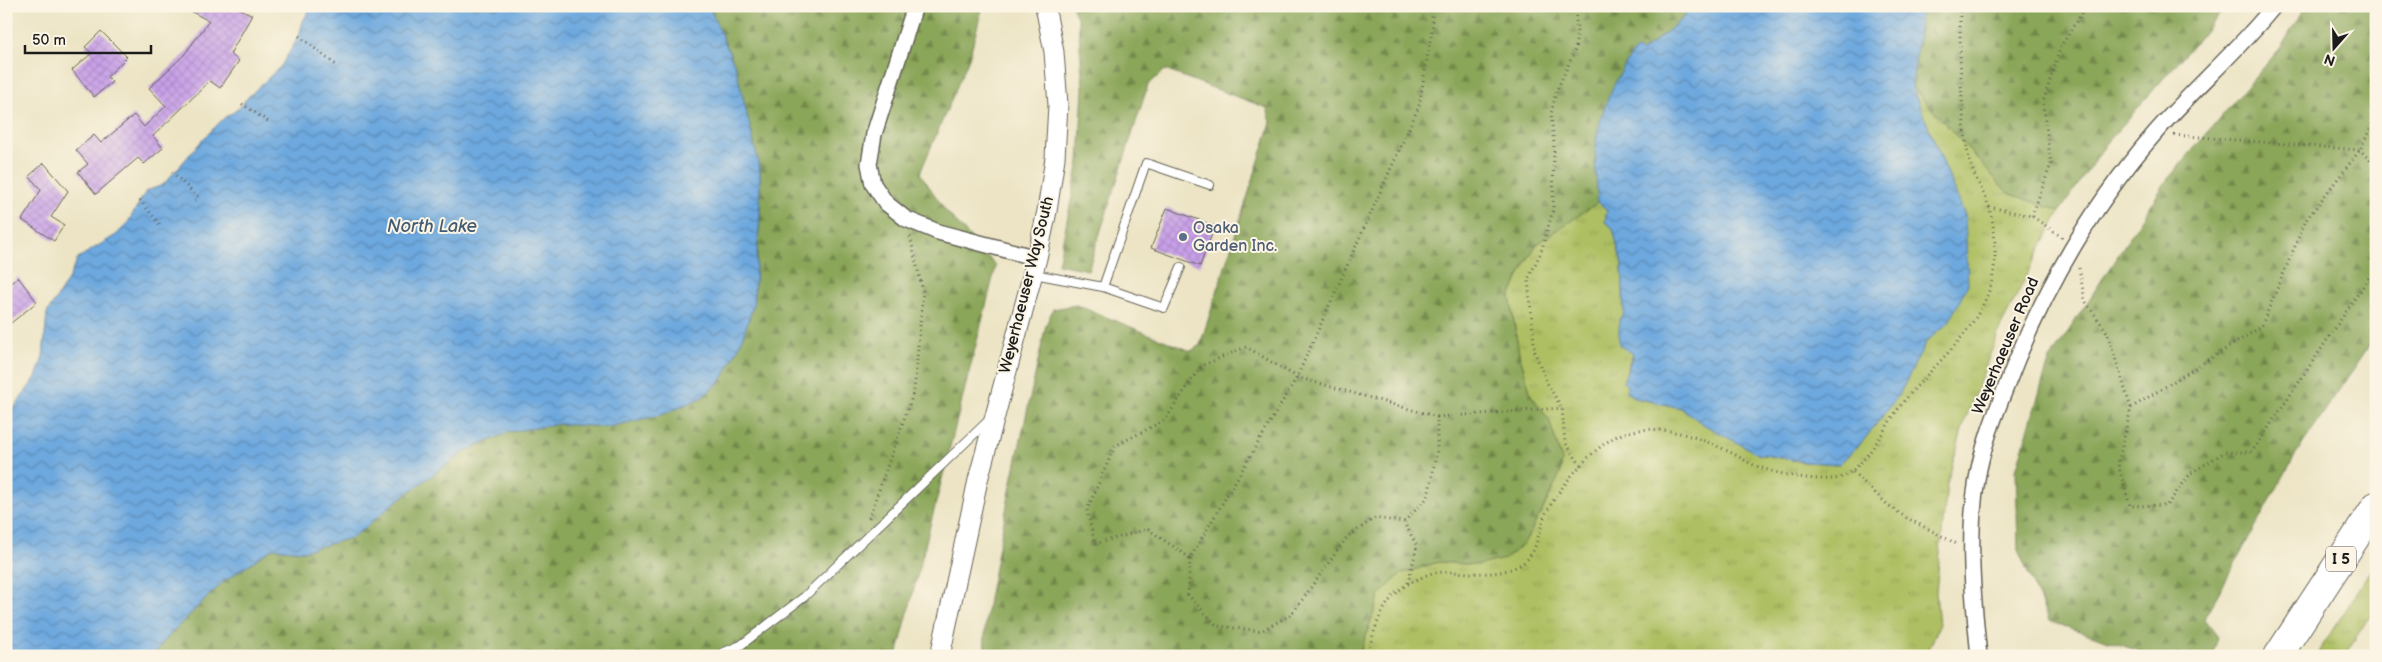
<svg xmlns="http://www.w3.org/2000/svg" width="2382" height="662" font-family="'Balsamiq Sans',sans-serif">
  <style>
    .grass { fill: url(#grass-tufts); stroke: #646e3f }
    .forest { fill: url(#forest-firs); stroke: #53613a }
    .water { fill: url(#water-waves); stroke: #44627d }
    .building { fill: url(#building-cross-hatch) }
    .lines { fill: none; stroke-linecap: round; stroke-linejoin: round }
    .service-casing { stroke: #656257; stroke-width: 10 }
    .minor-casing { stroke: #656257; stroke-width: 18 }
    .tertiary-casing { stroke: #656257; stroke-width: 21 }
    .motorway-casing { stroke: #656257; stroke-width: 30 }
    .path { stroke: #656257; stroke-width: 3; stroke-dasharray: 1 4; stroke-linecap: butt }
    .service { stroke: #fff; stroke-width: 8 }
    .minor { stroke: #fff; stroke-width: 15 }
    .tertiary { stroke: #fff; stroke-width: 19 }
    .motorway { stroke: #fff; stroke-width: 28 }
    .service-dot { fill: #5c6f8a; stroke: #fcf5e5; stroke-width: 2 }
    .labels { text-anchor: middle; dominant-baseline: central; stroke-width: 4; stroke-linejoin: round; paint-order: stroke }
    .shield { fill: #fcf5e5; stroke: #5f5d58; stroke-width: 1 }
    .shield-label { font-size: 15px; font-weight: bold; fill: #1c1c1c }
    .service-label { font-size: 16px; fill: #4e5e75; stroke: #fcf5e5; text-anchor: start }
    .street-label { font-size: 16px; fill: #1c1c1c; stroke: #fcf5e5 }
    .water-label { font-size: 18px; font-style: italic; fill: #405b73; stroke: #fcf5e5 }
  </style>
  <defs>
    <pattern id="grass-tufts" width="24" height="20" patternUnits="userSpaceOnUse" patternTransform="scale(1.25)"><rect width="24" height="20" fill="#adbf62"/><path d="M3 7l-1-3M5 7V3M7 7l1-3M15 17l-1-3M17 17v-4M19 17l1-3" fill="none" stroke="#94a454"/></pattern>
    <pattern id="forest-firs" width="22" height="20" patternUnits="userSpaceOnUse" patternTransform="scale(1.25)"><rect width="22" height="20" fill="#8aa658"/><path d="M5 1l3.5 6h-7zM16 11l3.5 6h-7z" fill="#708648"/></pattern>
    <pattern id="water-waves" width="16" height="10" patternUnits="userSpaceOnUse" patternTransform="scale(1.25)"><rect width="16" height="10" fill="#6da8de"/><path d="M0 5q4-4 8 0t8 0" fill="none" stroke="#5988b3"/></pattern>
    <pattern id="building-cross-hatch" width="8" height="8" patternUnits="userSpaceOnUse" patternTransform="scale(1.25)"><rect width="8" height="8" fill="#c8a0e8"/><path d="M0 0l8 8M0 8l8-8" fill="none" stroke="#ab89c6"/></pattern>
  </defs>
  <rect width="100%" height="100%" fill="#fcf5e5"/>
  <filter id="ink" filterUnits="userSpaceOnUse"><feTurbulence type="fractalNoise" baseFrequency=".02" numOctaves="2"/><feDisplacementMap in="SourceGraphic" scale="10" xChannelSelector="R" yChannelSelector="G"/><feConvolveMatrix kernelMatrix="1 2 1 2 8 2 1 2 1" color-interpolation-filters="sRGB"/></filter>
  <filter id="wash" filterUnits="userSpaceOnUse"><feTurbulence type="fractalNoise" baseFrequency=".0096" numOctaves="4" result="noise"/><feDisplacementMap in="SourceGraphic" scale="20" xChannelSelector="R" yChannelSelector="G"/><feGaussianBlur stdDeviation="1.12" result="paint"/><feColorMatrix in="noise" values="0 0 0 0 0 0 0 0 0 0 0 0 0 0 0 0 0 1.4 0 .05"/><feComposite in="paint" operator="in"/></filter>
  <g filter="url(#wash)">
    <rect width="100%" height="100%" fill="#ece4c4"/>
    <path class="grass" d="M1912,87L2008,193L2060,211L2001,326L1964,423L1947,484L1936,592L1939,626L1929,649L1923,656H1359L1380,594L1401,574L1438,562L1479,565L1524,543L1541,513L1560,474L1562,460L1549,420L1531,395L1519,353L1510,297L1521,272L1536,245L1598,202L1607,210L1605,222L1613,227L1622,265L1624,313L1633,354L1627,367V385L1635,398L1681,408L1758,454L1805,462L1839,464L1863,441L1900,393L1926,342L1949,322L1965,215Z
      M2376,563V606L2344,656H2316Z"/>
    <path class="forest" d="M709,6H983L969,58L920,173L945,210L996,266L897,656H152L174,630L223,582L273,548L304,551L394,503L466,451L509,432L559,424L609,427L721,381L739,347L753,307L760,216V169L736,68Z
      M1072,6H1691L1681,20L1642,52L1596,145L1598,202L1536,245L1521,272L1510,297L1519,353L1531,395L1549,420L1562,460L1560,474L1541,513L1524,543L1505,559L1479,565L1438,562L1401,574L1380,594L1359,656H985C982,620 993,582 999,546C1013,472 1030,399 1046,325L1053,309L1076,305L1191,351L1200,345L1271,123L1267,108L1165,70L1148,85L1088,270L1058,264L1079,162L1083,88L1078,20Z
      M1922,6H2227L2106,144L2060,211L2008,193L1912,87Z
      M2305,6H2376V335L2296,454L2204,619L2218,637L2212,656H2154L2049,621L2018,550L2016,470L2049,361L2167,180L2282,46Z"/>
    <path class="water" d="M312,6H709L736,68L760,169V216L753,307L739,347L721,381L701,398L664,414L609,427L559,424L509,432L466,451L394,503L354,537L304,551L273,548L223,582L174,630L152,656H6V419L36,377L43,357L47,313L68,280L78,258L116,235L127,224L146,191L163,185L206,136L224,118L238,109L248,97L281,66L299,36L303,21Z
      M1691,6H1922L1912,87L1965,216L1968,284L1949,322L1926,342L1900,393L1863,441L1839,464L1805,462L1758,454L1703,424L1681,408L1635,398L1626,392L1627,385L1623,382L1633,354L1619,345V319L1624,313L1622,265L1613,228L1605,222L1607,210L1598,202C1597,184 1594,163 1596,144C1600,110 1616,76 1636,49L1642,52L1681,20Z"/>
    <g id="blocks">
      <path class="building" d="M181,6H235L252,15L230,54L239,61L220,88L210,81L153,136L163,148L144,164L138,158L96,194L78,172L88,164L76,150L94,135L101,143L134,115L144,127L166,106L149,88L184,55L209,21Z
        M101,31L127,57L107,77L112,82L94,97L72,70L92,53L85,47Z
        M44,163L68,191L51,217L64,225L54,241L22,220L41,190L29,176Z
        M1167,208L1215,226L1200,266L1151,248Z
        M18,277L37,302L6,327V287Z"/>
    </g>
  </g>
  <g filter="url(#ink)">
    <use href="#blocks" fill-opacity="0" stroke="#656257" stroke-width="1"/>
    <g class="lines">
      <g class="service-casing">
        <path id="service" d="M1034,274L1103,287L1164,308L1181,267
          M1103,287L1146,163L1210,185
          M715,656L741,645L804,597L990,419"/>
      </g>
      <g class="minor-casing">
        <path id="minor" d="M915,6L874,134L869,164L873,184L886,203L906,219L938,232L1037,258
          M1979,656C1973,598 1967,537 1977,479C1982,449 1993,420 2004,392C2039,299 2089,209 2155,133C2193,89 2238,51 2274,6"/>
      </g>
      <g class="tertiary-casing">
        <path id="tertiary" d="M940,656L978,480L1037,258L1047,211L1055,158L1058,105L1054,52L1045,6"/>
      </g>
      <g class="motorway-casing">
        <path id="motorway" d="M2278,656L2376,506"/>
      </g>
      <path class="path" d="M1575,6L1577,33L1575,50L1556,92L1551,114L1554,144L1553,210L1541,252L1528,279L1535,353L1548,385L1562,408L1565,442L1581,466
        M299,36L336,65
        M242,104L269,122
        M2174,135L2360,150L2376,166
        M172,172L198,197L193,203
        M140,200L160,225
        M1989,207L2032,216L2063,238
        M2032,216L2051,164L2043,102L2061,46L2086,6
        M2079,268L2085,301L2107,332L2131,408L2118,464L2130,506L2167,505L2191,473L2225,452H2252L2376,267
        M2131,408L2261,327L2306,220L2360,150L2376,117
        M1437,417L1562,408
        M1853,472L1888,505L1905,517L1957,544
        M869,518L914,391L923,292L910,236
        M1190,558L1148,529L1095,544L1087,510L1115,446L1165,420L1201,366L1246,347L1297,377L1437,417V450L1428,497L1404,522
        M1408,583L1417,546L1404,522L1375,518L1347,537L1292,614L1261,631L1217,626L1188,595L1190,558L1297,377L1419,106L1433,24L1431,6
        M1367,656C1376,623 1384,593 1418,579C1423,577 1429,573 1434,573C1463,569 1490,580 1518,566C1539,556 1537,531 1546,513C1560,487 1596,441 1625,433C1661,422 1701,438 1734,454C1742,459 1750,464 1759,467C1781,475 1809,480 1832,479C1859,479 1882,432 1896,412C1924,372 1968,342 1987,296C1998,270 1997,234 1989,207C1983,189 1971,173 1968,154C1960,105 1960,55 1960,6"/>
      <use href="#service" class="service"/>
      <use href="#minor" class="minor"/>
      <use href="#tertiary" class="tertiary"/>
      <use href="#motorway" class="motorway"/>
    </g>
  </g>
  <circle class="service-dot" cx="1183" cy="237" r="5"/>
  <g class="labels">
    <rect class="shield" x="2326" y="546.5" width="30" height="25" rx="4"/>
    <g class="shield-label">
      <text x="2341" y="559">I 5</text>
    </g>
    <g class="service-label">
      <text x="1193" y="228">Osaka<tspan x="1193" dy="18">Garden Inc.</tspan></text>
    </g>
    <g class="street-label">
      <text transform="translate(1027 285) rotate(-76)">Weyerhaeuser Way South</text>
      <text transform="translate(2006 346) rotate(-67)">Weyerhaeuser Road</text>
    </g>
    <g class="water-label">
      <text x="432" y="226">North Lake</text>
    </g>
  </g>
  <rect width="2382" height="662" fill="none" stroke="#fcf5e5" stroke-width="25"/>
  <g transform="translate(2334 48) rotate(200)" stroke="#fcf5e5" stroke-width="4" paint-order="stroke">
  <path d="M0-4L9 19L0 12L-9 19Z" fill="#1c1c1c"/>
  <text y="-8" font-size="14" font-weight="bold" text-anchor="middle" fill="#1c1c1c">N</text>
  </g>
  <path d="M25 45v8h126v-8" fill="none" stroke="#1c1c1c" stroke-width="2.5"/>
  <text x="32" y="45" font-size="15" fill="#1c1c1c" stroke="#fcf5e5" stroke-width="4" paint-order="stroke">50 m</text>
</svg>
